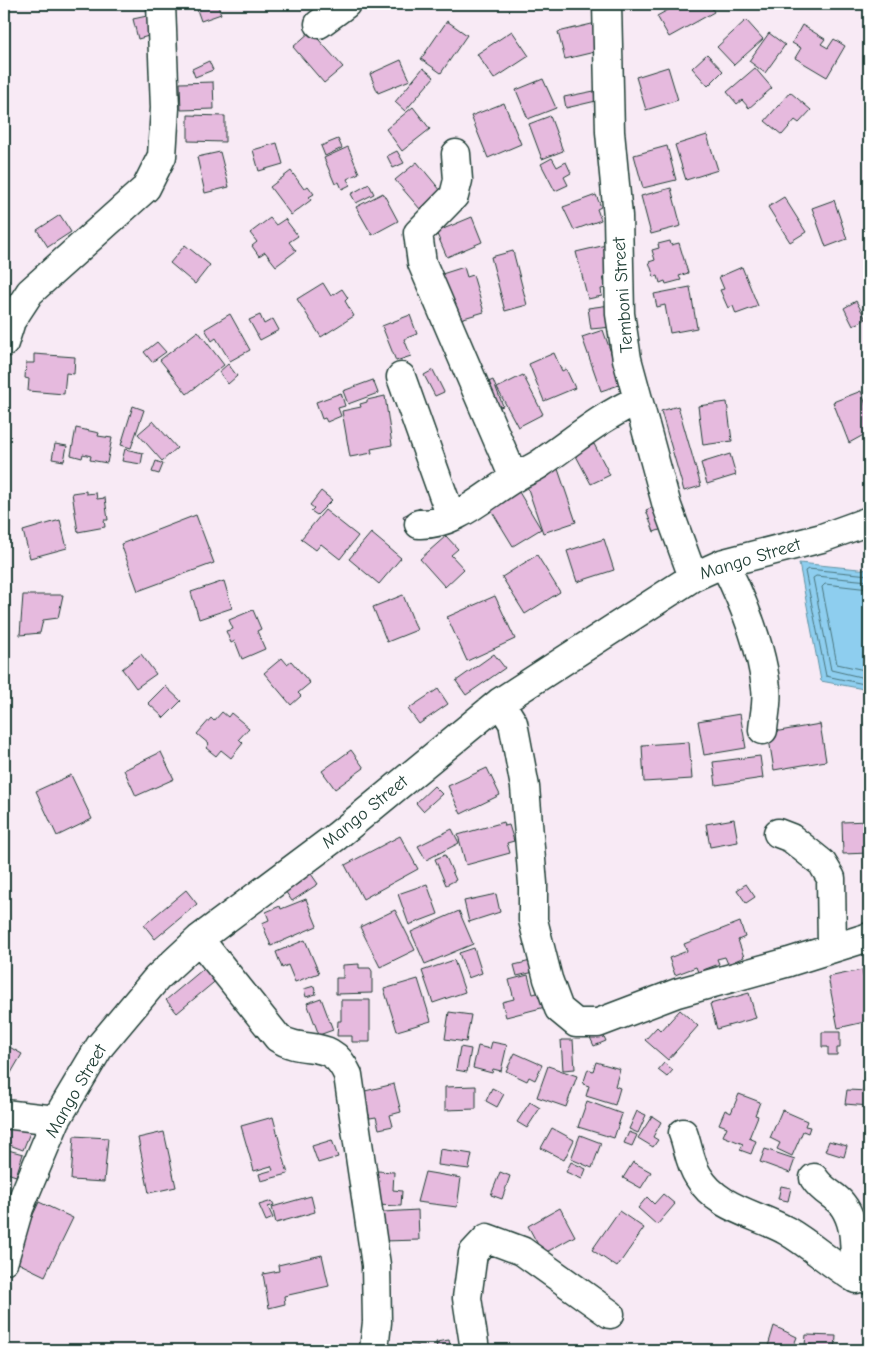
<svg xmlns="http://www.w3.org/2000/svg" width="873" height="1354" font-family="'Comic Neue',sans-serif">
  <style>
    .water { fill: #8eceef; stroke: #6294a4 }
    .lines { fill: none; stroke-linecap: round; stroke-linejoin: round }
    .shore { stroke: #4b777f; stroke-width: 1 }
    .building { fill: #e6bade; stroke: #1f3d34 }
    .minor-casing { stroke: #1f3d34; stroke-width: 31 }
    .minor { stroke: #fff; stroke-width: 28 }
    .labels { text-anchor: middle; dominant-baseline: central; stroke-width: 4; stroke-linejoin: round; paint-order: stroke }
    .street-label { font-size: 18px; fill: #1f3d34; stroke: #fff }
  </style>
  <rect width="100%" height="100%" fill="#f8eaf5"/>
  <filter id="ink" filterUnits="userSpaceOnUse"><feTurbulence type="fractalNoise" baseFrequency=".02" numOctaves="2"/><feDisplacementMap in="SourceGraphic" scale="10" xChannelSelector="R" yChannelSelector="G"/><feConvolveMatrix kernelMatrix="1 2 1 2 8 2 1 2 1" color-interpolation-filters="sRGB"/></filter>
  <g filter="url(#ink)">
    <path class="water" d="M799,563L869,570V690L821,681Z"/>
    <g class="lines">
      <path class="shore" d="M869,575L808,569L805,571L826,676L869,685
        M869,581L816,576L813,578L831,670L869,679
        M869,589L825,584L822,587L837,664L869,671"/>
    </g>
    <path class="building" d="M195,4H217L221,14L201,21Z
      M625,4H641V6L626,9Z
      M679,4H710L714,12L669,37L657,16Z
      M776,4H798L797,8Z
      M147,16L152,35L138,39L133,19Z
      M746,20L763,39L734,65L717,47Z
      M447,21L467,35L441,73L421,59Z
      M596,23L603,50L565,59L558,32Z
      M802,25L825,39L821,44L828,48L834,39L845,46L827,77L795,58L801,48L792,43Z
      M311,31L343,67L324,83L293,47Z
      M512,31L529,56L494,79L477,54Z
      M769,33L785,45L765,73L749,61Z
      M707,54L723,71L708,86L692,68Z
      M401,60L410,80L378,93L370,74Z
      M209,61L213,70L195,77L192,69Z
      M668,67L678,100L646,110L636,77Z
      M423,68L434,77L405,111L395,102Z
      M755,68L772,88L749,108L742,100L737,104L727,92Z
      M543,79L556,108L528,119L516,90Z
      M213,82L214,109L181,110L180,83Z
      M594,91L596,101L566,108L564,97Z
      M790,92L811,110L799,123L795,120L782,135L765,121Z
      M504,103L521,144L488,158L471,116Z
      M413,107L430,129L402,151L386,129Z
      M188,115L225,116V142L188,141Z
      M550,116L563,151L542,159L529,124Z
      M707,135L718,170L686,180L675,145Z
      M338,139L342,148L325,156L321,146Z
      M277,143L283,164L259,171L253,150Z
      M667,146L676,180L643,188L634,155Z
      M348,147L359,173L347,179L350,185L342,189L339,182L335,184L324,158Z
      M397,151L404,163L393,168L387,156Z
      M220,152L229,187L205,193L197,157Z
      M552,158L557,167L566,162L571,173L564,177L568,185L555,191L541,164Z
      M417,162L441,191L420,209L395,180Z
      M291,171L304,189L308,186L314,194L309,197L311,200L291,215L270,187Z
      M369,184L374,194L356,203L351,194Z
      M671,188L681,226L651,234L641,196Z
      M383,193L398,221L372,235L356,207Z
      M596,195L601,207L597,209L601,220L574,230L563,207Z
      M784,197L806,232L790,242L768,207Z
      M834,200L847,239L826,247L812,208Z
      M60,215L71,232L48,247L37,230Z
      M472,217L482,242L447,257L436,232Z
      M270,218L276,225L285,219L298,236L289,242L296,251L276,266L265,252L259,256L252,246L257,242L250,233Z
      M670,241L671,245L679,243L688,273L679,276L681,280L666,284L665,281L660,283L658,276L654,277L649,262L655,260L652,250L659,248L658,244Z
      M185,245L210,265L195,284L170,263Z
      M606,245L613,274L603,277L606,288L601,289L602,296L588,299L576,252Z
      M513,251L527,305L505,311L491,257Z
      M464,267L467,277L473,275L484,312L457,320L439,275Z
      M742,267L758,306L736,314L733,306L728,308L720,290L724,289L719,277Z
      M4,280H9L7,305H4Z
      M323,283L331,296L342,289L348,298L345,301L354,316L321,337L297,299Z
      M690,287L697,328L670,333L665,305L657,307L654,294Z
      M856,301L866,319L853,326L844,308Z
      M610,305L612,327L591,329L588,308Z
      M230,314L250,350L230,361L216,338L212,341L205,329Z
      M260,315L264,324L273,319L279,330L260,340L249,320Z
      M410,315L417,334L404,339L411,356L396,361L382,326Z
      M603,330L622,384L601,391L582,337Z
      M198,331L224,365L187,394L160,360Z
      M157,342L166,352L152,362L144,352Z
      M554,353L562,371L566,369L575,388L544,401L529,364Z
      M34,354L75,357L74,374L66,373L64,394L28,391L29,379L25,378L26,363H34Z
      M228,364L237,376L228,384L219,372Z
      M433,370L444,392L435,396L424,375Z
      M523,375L543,414L518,427L497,388Z
      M373,380L378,393L348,404L343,391Z
      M493,380L503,406L494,409L484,384Z
      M861,391L869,413V432L849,443L833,402Z
      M341,393L345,406L338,408L341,416L327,422L325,418L322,419L316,402Z
      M385,396L392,445L371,449L372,453L350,457L342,411L361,407L360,404L367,402V400Z
      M727,402L732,441L703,445L698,406Z
      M133,406L144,410L131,448L121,445Z
      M678,406L701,486L684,491L661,411Z
      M153,421L177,448L162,461L138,434Z
      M76,428L99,433L98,436L112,438L107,463L90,460L91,456L83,454L82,458L71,455Z
      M55,444L67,446L64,461L52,459Z
      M594,444L610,475L591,484L575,454Z
      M125,449L143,453L141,464L122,461Z
      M730,454L736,475L707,484L701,463Z
      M156,461L163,464L159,474L152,472Z
      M558,469L576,522L543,533L525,480Z
      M516,487L541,529L513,546L488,505Z
      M86,491V494L96,493L97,499L105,498L108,520H104L105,527L78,532L72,493Z
      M321,491L332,500L317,515L311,511L314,508L310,505Z
      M656,506L665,528L654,532L646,510Z
      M420,508L424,517L407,525L403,516Z
      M325,510L358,536L340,559L321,544L316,550L301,539Z
      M196,515L214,563L138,591L121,544Z
      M60,520L67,548L30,558L23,531Z
      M371,533L401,558L379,584L349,559Z
      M446,536L458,549L451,555L464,569L445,587L420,559Z
      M604,539L614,570L577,582L567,551Z
      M537,555L560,592L525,614L502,577Z
      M224,581L232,608L199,619L191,592Z
      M23,595H63L58,618L43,620L40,633L20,635Z
      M403,595L417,630L387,642L373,607Z
      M495,596L515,639L467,661L447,617Z
      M253,610L261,629L257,631L265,649L242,659L235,641L231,643L226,631L233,629L229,620Z
      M141,654L156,674L136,688L122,669Z
      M494,654L505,668L466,695L456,681Z
      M282,658L287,664L291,661L310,683L298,693L301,696L291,705L264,673Z
      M165,686L181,701L164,718L148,703Z
      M438,689L448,704L419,724L408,709Z
      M222,712L228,717L231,713L249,728L239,739L243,743L231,758L221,750L216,756L206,748L209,744L197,734L211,718L214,721Z
      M740,714L746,748L704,755L698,721Z
      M820,724L826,761L774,770L768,733Z
      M689,742L692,779L644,782L642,745Z
      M351,750L364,768L335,789L322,771Z
      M161,752L174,779L136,796L124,770Z
      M760,756L763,778L716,785L713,762Z
      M487,768L500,795L461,814L448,786Z
      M71,775L92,819L57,836L36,791Z
      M434,786L442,794L423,811L416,803Z
      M734,819L738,842L710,847L706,824Z
      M869,821V853L843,854L842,822Z
      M504,822L505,826L509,825L514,841L507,843L510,853L466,865L458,835Z
      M452,829L459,843L426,860L418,846Z
      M400,836L418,869L363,899L345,865Z
      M445,855L456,880L446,885L435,859Z
      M309,871L318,884L292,901L283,888Z
      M427,884L438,914L409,925L398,894Z
      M746,884L755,897L746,903L737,890Z
      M186,890L197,904L155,939L144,925Z
      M496,894L500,912L469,922L464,901Z
      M306,899L317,926L271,946L262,923L269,920L266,912L280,906L281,909Z
      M395,910L415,950L380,967L360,927Z
      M459,911L473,944L425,964L411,932Z
      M740,922L745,937L738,940L744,957L728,964L725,957L717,959L719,964L698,972L696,967L675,975L669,958L687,951L684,944Z
      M305,940L319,973L295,982L288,965L282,968L276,952Z
      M474,948L482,973L468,978L459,953Z
      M454,960L465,992L433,1003L422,971Z
      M531,961L534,972L517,976L514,965Z
      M359,964V968H370L372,971V993L336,994V978H343V965Z
      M208,965L219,978L177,1013L166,1000Z
      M862,970L869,1006V1021L838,1028L828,977Z
      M528,975L533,994L541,992L545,1007L506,1017L502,1002L514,999L509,980Z
      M418,979L431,1021L397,1031L384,989Z
      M314,986L316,994L306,997L304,989Z
      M749,993L756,1018L717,1029L710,1004Z
      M321,998L333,1030L319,1035L307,1003Z
      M341,1000H370V1042H352V1036H337L338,1021H341Z
      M680,1010L698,1026L668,1060L645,1040L657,1027L661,1031Z
      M449,1012L471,1015L466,1042L445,1039Z
      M601,1030L606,1041L594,1046L589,1035Z
      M822,1032H840V1048H837V1055H828V1047H822Z
      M561,1040H573L575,1069L563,1070Z
      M492,1042L507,1045L501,1071L493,1069L492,1073L473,1068L478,1046L490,1049Z
      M4,1044L22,1054L4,1085Z
      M460,1047L471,1049L467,1072L456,1070Z
      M515,1053L542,1065L535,1080L529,1077L527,1081L506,1071Z
      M596,1062L620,1069L615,1086L620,1088L615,1105L586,1096L589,1086L583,1084L588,1069L593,1071Z
      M664,1063L673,1070L667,1077L658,1070Z
      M548,1066L577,1076L566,1107L537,1097Z
      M394,1084L401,1112L390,1115L393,1126L379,1129L376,1117L370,1118L361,1092Z
      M476,1086V1109L445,1110V1087Z
      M492,1088L504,1094L497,1107L486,1101Z
      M847,1090L869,1091V1106L845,1104Z
      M739,1094L760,1102L755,1115L758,1116L749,1138L756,1141L751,1154L740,1150L743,1144L723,1136L727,1127L719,1124L725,1110L731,1113Z
      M587,1101L622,1114L614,1138L578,1127Z
      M530,1102L540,1108L527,1128L517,1122Z
      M782,1110L807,1121L805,1126L810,1127L808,1133L803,1131L792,1156L777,1149L780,1143L770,1138Z
      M637,1111L646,1115L638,1133L629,1129Z
      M652,1116L661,1122L653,1137L658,1140L653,1147L638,1138Z
      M273,1117L288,1174L261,1181L259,1174L273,1170L271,1166L254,1171L241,1126Z
      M4,1125L31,1130L23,1150L7,1144L4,1153Z
      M552,1128L574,1140L564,1160L541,1148Z
      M164,1132L176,1187L149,1193L138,1138Z
      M629,1132L637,1135L632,1146L624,1143Z
      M580,1135L601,1143L592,1168L571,1159Z
      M74,1136L108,1138L104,1182L71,1180Z
      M332,1140L338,1157L318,1163L312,1146Z
      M829,1141L847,1146L844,1157L825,1151Z
      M440,1149L472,1154L469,1169L438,1165Z
      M765,1149L795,1159L790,1173L760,1162Z
      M8,1150L23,1154L16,1176L4,1172Z
      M867,1151H869V1174L863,1173Z
      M571,1162L586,1169L582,1179L566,1172Z
      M633,1162L651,1172L641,1188L623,1178Z
      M377,1171L394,1172L393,1190L402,1191L401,1206L374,1205Z
      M425,1172L461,1178L457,1207L417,1202Z
      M500,1172L510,1176L502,1199L491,1195Z
      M781,1186L791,1188L788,1201L778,1199Z
      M663,1194L675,1204L657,1225L638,1208L647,1197L654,1204Z
      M311,1196L315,1212L276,1223L272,1207Z
      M272,1201L274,1205L268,1207L273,1218L266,1221L259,1205Z
      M39,1202L73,1218L45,1276L12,1260Z
      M560,1208L575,1236L543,1254L528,1226Z
      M418,1210L419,1240L384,1241L383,1212Z
      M619,1211L644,1228L617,1267L592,1250Z
      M322,1255L329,1286L284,1296L285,1304L269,1308L263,1274L279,1271L278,1265Z
      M774,1326L797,1337L792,1350L781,1346L779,1350L768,1346Z
      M806,1335L836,1336L835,1350H812V1345H805Z
      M449,1340L451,1350H437L436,1342Z
      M418,1346V1350H395V1348Z"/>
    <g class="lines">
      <g class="minor-casing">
        <path id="minor" d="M607,4L610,132L618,216L620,314L627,359L667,506L693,577
          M319,24L346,4
          M456,154L458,180L454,196L418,233L422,263L514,478
          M4,343L11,321L30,292L146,188L162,156L165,108L161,4
          M401,377L451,517
          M419,524C456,525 484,496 514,478C523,472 533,469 541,463C573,441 602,416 638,400
          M724,563C742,599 762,648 766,688C768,701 764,717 763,730
          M500,702L513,723L525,787L533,884V920L548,979L559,1009L576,1023H598L677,993L789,962L869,937
          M778,833L791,838L822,863L831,878L832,948
          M199,939L278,1038C306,1056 331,1036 348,1075L376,1265L377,1322L374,1350
          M4,1114L56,1120
          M683,1133C688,1146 690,1164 698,1176C717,1209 757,1214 787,1231C811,1245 832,1265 856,1279
          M814,1178C827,1198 842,1193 851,1222C859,1247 847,1259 869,1280
          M4,1260L19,1208L56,1120L100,1046L157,978L199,939L337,836L500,702L693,577L724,563L822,538L869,521
          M475,1350L467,1298L473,1253L487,1238L522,1251L610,1314"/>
      </g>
      <use href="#minor" class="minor"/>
    </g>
  </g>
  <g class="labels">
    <g class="street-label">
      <text transform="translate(623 295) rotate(-94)">Temboni Street</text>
      <text transform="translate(750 559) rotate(-17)">Mango Street</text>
      <text transform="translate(365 812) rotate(-39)">Mango Street</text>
      <text transform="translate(76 1091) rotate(-60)">Mango Street</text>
    </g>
  </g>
  <rect width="873" height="1354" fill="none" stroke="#fff" stroke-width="20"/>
  <rect x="10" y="10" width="853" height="1334" fill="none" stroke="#1f3d34" stroke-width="2" filter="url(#ink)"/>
</svg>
